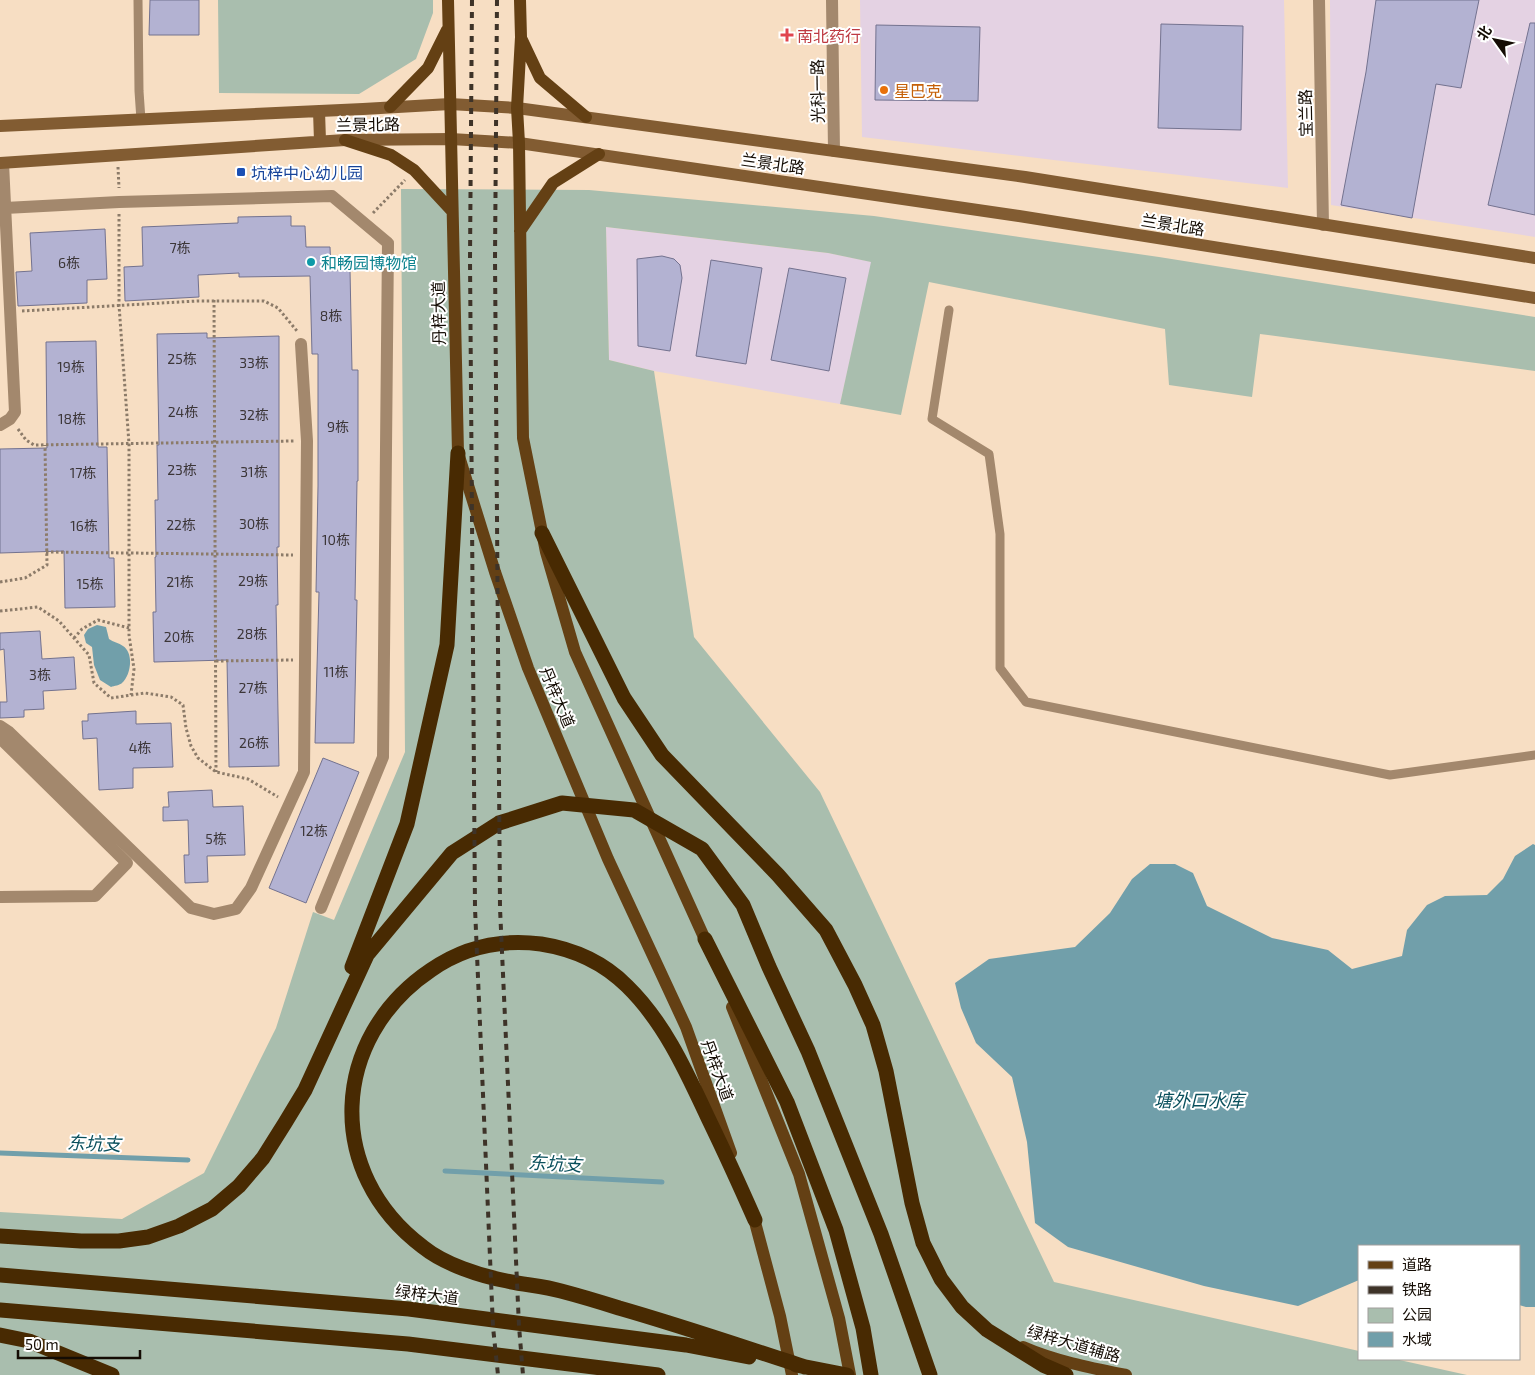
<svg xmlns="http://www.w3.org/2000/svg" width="1535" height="1375" font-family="'Exo 2','Noto Sans SC',sans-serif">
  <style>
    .industrial { fill: #e4d2e3 }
    .green { fill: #a9beae }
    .water { fill: #719faa }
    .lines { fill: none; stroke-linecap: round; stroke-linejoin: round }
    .stream { stroke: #719faa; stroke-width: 5 }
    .building { fill: #b3b2d2; stroke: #73728f }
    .path { stroke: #8c7b69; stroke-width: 3; stroke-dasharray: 2.5 2.5; stroke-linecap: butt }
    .lane { stroke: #a3886d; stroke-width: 9 }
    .street { stroke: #a3886d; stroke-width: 12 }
    .secondary { stroke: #825c32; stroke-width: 12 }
    .primary { stroke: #644014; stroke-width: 12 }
    .highway { stroke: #482a02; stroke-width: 15 }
    .rail { stroke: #3e3328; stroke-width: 4; stroke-dasharray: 6 6; stroke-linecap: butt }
    .health-dot { fill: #e0444e; stroke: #fff; stroke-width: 2 }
    .food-dot { fill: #e8710a; stroke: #fff; stroke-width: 2 }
    .transit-dot { fill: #1a4fb4; stroke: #fff; stroke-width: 2 }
    .culture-dot { fill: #0f9aa8; stroke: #fff; stroke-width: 2 }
    .labels { text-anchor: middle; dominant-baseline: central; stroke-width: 4; stroke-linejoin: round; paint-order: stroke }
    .number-label { font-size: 14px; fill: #3c3638 }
    .health-label { font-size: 16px; fill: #be3a42; stroke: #fff; text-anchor: start }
    .food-label { font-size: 16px; fill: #c56008; stroke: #fff; text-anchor: start }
    .street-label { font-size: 16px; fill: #140c04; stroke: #fff }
    .transit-label { font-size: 16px; fill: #164399; stroke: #fff; text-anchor: start }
    .culture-label { font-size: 16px; fill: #0d838f; stroke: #fff; text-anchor: start }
    .water-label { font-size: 18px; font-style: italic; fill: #094f5c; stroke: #fff }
  </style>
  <rect width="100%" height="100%" fill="#f7dec3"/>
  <path class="industrial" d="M860,0H1284L1288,188L862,137Z
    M1330,0H1535V237L1331,205Z
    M606,227L828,253L872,262L840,404L654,371L609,360Z"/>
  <path class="green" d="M218,0H433V13L416,59L359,94L219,93Z
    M401,189L589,190L874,216L1159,257L1535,317V371L1260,334L1252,397L1169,385L1165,329L929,282L901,415L840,404L871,262L828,253L606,227L609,360L654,371L694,637L820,792L1054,1282L1359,1351V1359H1395L1467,1375H0V1212L122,1219L204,1173L276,1028L313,912L334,920L405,752Z"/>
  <path class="water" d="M97,625L106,627L109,639C113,642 119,643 123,646C134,653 131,675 122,683C120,685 114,686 111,687L100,680L94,665L92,647L86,643L84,635L88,629Z
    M1533,844L1535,845V1307H1526L1519,1305V1246H1359V1280L1298,1306L1204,1286L1068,1247L1035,1223L1027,1142L1012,1077L976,1043L961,1008L955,983L989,959L1075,947L1110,913L1132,879L1150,864H1175L1193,873L1207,906L1272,938L1328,950L1352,969L1402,956L1407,930L1427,905L1445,896L1487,895L1503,879L1515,856Z"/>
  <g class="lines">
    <path class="stream" d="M0,1153L188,1160
      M445,1171L662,1182"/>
  </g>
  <path class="building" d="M150,0H199V35H149Z
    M1376,0H1479L1461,88L1436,84L1412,218L1341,205L1366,72Z
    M1530,23H1535V215L1488,205Z
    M1161,24L1243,26L1241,130L1158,128Z
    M876,25L980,27L978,101L875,100Z
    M291,216V226H305L306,247H330L331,270H350L352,370H358V481H357L355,600H357L354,743H315L319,592H316L318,486V354H312L310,276L239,277V273L198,275L199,297L125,301L124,267L143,266L142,227L238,223V217Z
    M105,229L107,279L87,280V303L18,306L16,272L32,271L30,233Z
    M662,256L674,259L680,265L682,278L670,351L638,346L637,259Z
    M711,260L762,268L746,364L696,356Z
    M789,268L846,278L829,371L771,360Z
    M207,333V338L279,336V547H277L278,605H276L279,766L229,767L227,660L154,662L153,612H156L155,557H156L155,500H158L157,445H159L157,334Z
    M96,341L98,447H107L109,558H114L115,607L65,608L64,551L0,553V449L47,448L46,342Z
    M40,631L42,659L74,657L76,689L43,691L44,709L24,710V717L0,718V702H7L4,649L0,650V633Z
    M136,711V724L171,723L173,767L133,768V788L99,790L97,738L83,739L82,721H88V714Z
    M323,758L359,772L306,903L269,888Z
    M212,790L213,807L243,806L245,855L207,856L208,882L185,883L184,855H189L188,820L163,821V807H169L168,792Z"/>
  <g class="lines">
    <path class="path" d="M118,167L119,188
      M373,213L405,180
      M119,214V305L129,444V635L134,669L131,695
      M214,300L216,772
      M22,311L197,301H264L278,308L297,331
      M18,429L26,440L34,445L294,441
      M46,552L293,555
      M0,582L25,578L47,565L45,445
      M0,611L38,607L59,621L89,655L94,683L111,698L145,693L171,697L183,705L186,728L191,746L198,758L216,772L248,779L278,797
      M74,638L82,629L98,620L129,628
      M216,661L293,660"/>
    <path class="lane" d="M138,0L139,91L141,120
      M949,310L932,419L989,454L1000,534V668L1026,702L1390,775L1535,755"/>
    <path class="street" d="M832,0L834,151
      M1319,0L1323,225
      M5,208L119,202L332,196L388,243L383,757L321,908
      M0,425L10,419L15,412L3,163
      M0,726L9,732L191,908L214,914L236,909L251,888L304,772L307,441L301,344
      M0,738L127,863L95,896L0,897"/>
    <path class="secondary" d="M319,111L320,141
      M0,126L363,109L450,104L517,108L1025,177L1535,258
      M0,163L345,140L451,139L519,143L1019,216L1535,298"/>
    <path class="primary" d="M448,0L458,453L495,572L528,668L608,859L686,1027L731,1153
      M520,0L521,37L517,108L519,143L523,438L546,552L575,652L708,946
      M522,40L540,78L586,117
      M390,107L428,68L447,30
      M345,140L391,155L414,170L452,211
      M520,231L553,183L599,154
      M732,1007L799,1174L839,1318L850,1375
      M752,1211L780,1316L792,1375
      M1023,1347C1055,1361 1091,1368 1126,1375"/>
    <path class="highway" d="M542,533L624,698L662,755L778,875L826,930L855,985L873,1025L886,1071L912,1203L923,1243L941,1279L962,1307L987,1330L1043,1365L1066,1375
      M705,939L787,1102L836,1230L863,1328L871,1375
      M352,967L407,824L447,645L458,453
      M755,1220C740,1186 725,1153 709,1120C687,1073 665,1023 627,986C604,963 573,949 541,944C502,939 464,947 431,970C330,1038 324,1173 423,1247C444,1264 480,1276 507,1281C525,1285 543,1286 561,1291C580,1296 600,1302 619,1308C682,1326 743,1347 805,1367
      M0,1236L81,1241H119L148,1237L179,1226L212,1209L239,1186L263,1158L285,1123L305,1090L367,955L452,853L499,823L562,803L634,810L702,849L743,905L769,967L808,1051L881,1234L930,1375
      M0,1275L409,1309L686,1345L749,1357
      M0,1310L408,1344L658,1375
      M0,1335L29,1341L112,1375
      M796,1365L847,1375"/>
    <path class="rail" d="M472,0L470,259L475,908L493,1327L498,1375
      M497,0L495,259L500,908L519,1326L523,1375"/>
  </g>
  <path class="health-dot" d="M784.5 27.5h5v5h5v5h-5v5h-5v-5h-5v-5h5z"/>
  <circle class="food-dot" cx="884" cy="90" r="5"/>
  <rect class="transit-dot" x="236" y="167" width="10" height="10" rx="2.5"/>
  <circle class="culture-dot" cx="311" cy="262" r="5"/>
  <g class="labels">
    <g class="number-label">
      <text x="180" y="247">7栋</text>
      <text x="69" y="262">6栋</text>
      <text x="331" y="315">8栋</text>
      <text x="182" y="358">25栋</text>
      <text x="254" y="362">33栋</text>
      <text x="71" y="366">19栋</text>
      <text x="183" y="411">24栋</text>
      <text x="254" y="414">32栋</text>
      <text x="72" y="418">18栋</text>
      <text x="338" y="426">9栋</text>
      <text x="182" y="469">23栋</text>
      <text x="254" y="471">31栋</text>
      <text x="83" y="472">17栋</text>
      <text x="254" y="523">30栋</text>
      <text x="181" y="524">22栋</text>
      <text x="84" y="525">16栋</text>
      <text x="336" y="539">10栋</text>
      <text x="253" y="580">29栋</text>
      <text x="180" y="581">21栋</text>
      <text x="90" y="583">15栋</text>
      <text x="252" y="633">28栋</text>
      <text x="179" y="636">20栋</text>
      <text x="336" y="671">11栋</text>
      <text x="40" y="674">3栋</text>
      <text x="253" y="687">27栋</text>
      <text x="254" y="742">26栋</text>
      <text x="140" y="747">4栋</text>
      <text x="314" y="830">12栋</text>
      <text x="216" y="838">5栋</text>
    </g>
    <g class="health-label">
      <text x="797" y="35">南北药行</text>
    </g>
    <g class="food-label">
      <text x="894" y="90">星巴克</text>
    </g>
    <g class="street-label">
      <text transform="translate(817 91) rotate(-91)">光科一路</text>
      <text transform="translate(1305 113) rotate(-91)">宝兰路</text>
      <text transform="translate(368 124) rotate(-1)">兰景北路</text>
      <text transform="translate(773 163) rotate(8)">兰景北路</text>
      <text transform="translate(1173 224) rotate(9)">兰景北路</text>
      <text transform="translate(438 313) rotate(-91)">丹梓大道</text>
      <text transform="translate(558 697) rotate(67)">丹梓大道</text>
      <text transform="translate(718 1070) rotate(70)">丹梓大道</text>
      <text transform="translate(427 1294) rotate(7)">绿梓大道</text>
      <text transform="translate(1074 1343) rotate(16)">绿梓大道辅路</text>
    </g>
    <g class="transit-label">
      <text x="251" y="172">坑梓中心幼儿园</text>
    </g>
    <g class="culture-label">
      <text x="321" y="262">和畅园博物馆</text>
    </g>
    <g class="water-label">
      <text x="1199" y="1100">塘外口水库</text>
      <text transform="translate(94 1143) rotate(2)">东坑支</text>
      <text transform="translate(555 1163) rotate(3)">东坑支</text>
    </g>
  </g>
  <rect x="1358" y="1245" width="162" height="115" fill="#ffffff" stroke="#a19e9b"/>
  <rect x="1368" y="1261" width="25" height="8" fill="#644014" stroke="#a19e9b"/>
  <text x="1402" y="1270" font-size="15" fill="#140c04">道路</text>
  <rect x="1368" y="1286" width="25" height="8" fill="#3e3328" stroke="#a19e9b"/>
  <text x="1402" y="1295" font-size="15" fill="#140c04">铁路</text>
  <rect x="1368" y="1308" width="25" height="15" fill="#a9beae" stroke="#a19e9b"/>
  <text x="1402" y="1320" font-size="15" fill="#140c04">公园</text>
  <rect x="1368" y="1332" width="25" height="15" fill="#719faa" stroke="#a19e9b"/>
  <text x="1402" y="1345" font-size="15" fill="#140c04">水域</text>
  <g transform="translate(1495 40) rotate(303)" stroke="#ffffff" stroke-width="4" paint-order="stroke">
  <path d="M0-4L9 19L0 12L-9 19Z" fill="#140c04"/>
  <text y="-8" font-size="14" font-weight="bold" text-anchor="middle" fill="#140c04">北</text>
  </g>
  <path d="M18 1350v8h122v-8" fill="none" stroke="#140c04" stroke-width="2.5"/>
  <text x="25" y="1350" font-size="15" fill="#140c04" stroke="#ffffff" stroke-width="4" paint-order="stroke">50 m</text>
</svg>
